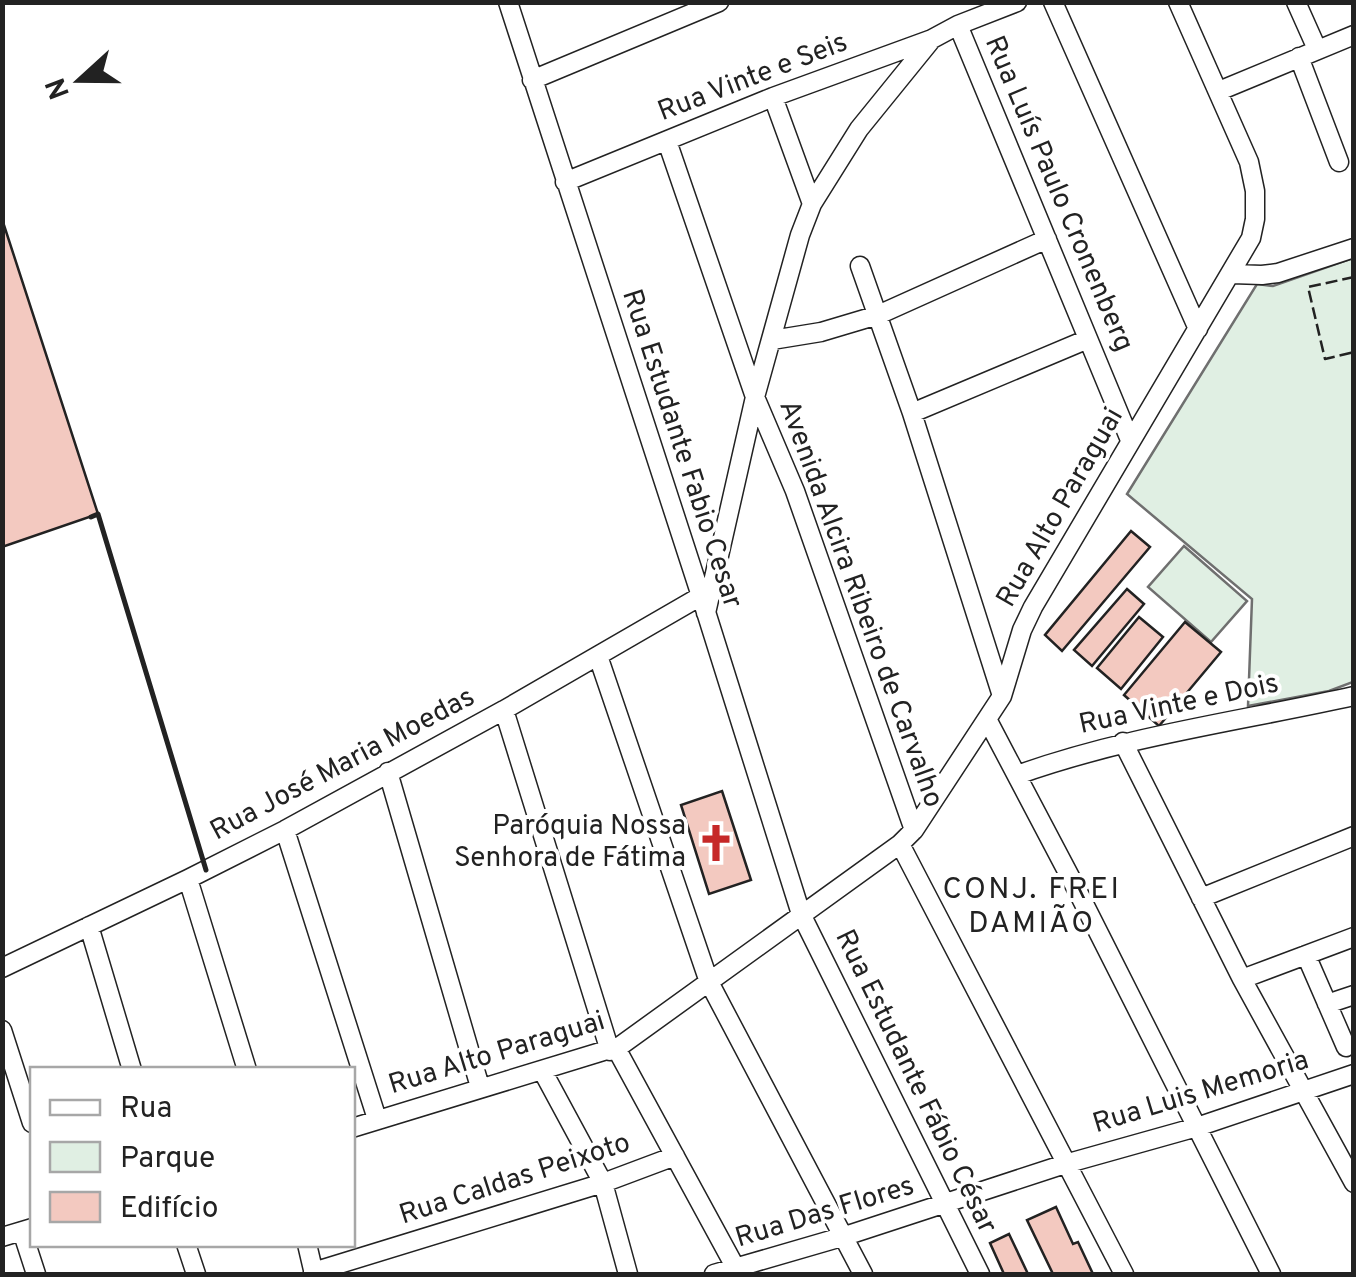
<svg xmlns="http://www.w3.org/2000/svg" width="1356" height="1277" font-family="Overpass,sans-serif">
  <style>
    .green { fill: #e0efe3; stroke: #6f6f6f; stroke-width: 2.5 }
    .building { fill: #f3c9c0; stroke: #222; stroke-width: 2.5 }
    .lines { fill: none; stroke-linecap: round; stroke-linejoin: round }
    .minor-casing { stroke: #222; stroke-width: 21 }
    .minor { stroke: #fff; stroke-width: 18 }
    .fence { stroke: #222; stroke-width: 2.5; stroke-dasharray: 12 5; stroke-linecap: butt }
    .wall { stroke: #222; stroke-width: 5 }
    .labels { text-anchor: middle; dominant-baseline: central; stroke-width: 8; stroke-linejoin: round; paint-order: stroke }
    .street-label { font-size: 28px; fill: #222; stroke: #fff }
    .poi-label { font-size: 28px; fill: #222; stroke: #fff; text-anchor: end }
    .neighbourhood-label { font-size: 30px; letter-spacing: 2.5px; fill: #222; stroke: #fff }
  </style>
  <rect width="100%" height="100%" fill="#fff"/>
  <path class="green" d="M1353,258V682L1329,691L1248,706L1252,599L1127,494L1257,284L1273,286Z
    M1184,546L1247,601L1211,642L1148,587Z"/>
  <path class="building" d="M2,219L98,514L2,547Z
    M1131,531L1150,547L1062,651L1045,635Z
    M1127,589L1144,604L1092,666L1074,650Z
    M1139,617L1163,637L1121,689L1097,668Z
    M1185,622L1221,652L1159,726L1124,695Z
    M722,791L751,880L709,894L681,805Z
    M1056,1207L1073,1244L1078,1242L1093,1274H1053L1027,1220Z
    M1009,1234L1028,1274H1004L990,1243Z"/>
  <g class="lines">
    <g class="minor-casing">
      <path id="minor" d="M508,2L701,596L801,914L980,1274
        M1053,2L1198,329
        M1296,2L1317,49
        M958,25L1130,440
        M1299,57L1339,162
        M532,80L719,2
        M1219,91L1354,35
        M773,97L812,204
        M667,141L755,397L795,491L914,830
        M565,182L773,97L932,39L958,25L1017,2
        M860,266L912,413L1002,696
        M1232,274L1262,275L1278,273L1354,248
        M772,340L821,332L878,315L1047,239
        M912,413L1088,339
        M706,613L755,397L800,235L812,204L859,129L932,39
        M598,656L709,982L863,1274
        M504,710L610,1051
        M988,721L1077,890L1271,1274
        M1123,742L1242,979L1354,1183
        M388,772L480,1087
        M1017,775C1126,736 1241,721 1354,696
        M285,830L377,1119
        M900,844L1124,1274
        M188,879L247,1070
        M1201,898L1354,836
        M89,926L132,1070
        M1306,955L1346,1047
        M2,968L188,879L285,830L504,710L701,596
        M1242,979L1354,937
        M1327,1004L1354,995
        M2,1030L32,1123
        M616,1048L739,1274
        M542,1070L603,1183L628,1274
        M352,1128L620,1046L900,844L914,830L1002,696L1022,630L1033,607L1251,238L1255,219V191L1249,162L1178,2
        M22,1231L36,1274
        M2,1237L32,1228
        M186,1244L196,1274
        M307,1244L314,1274
        M313,1272L603,1183L675,1156
        M714,1274L845,1236L1065,1164L1197,1127L1354,1074"/>
    </g>
    <use href="#minor" class="minor"/>
    <path class="fence" d="M1354,277L1308,287L1325,359L1354,352"/>
    <path class="wall" d="M91,517L98,514L206,870"/>
  </g>
  <defs>
    <g id="church-bare" transform="scale(3)"><path d="M-1.2-6h2.4v3.5h3.3v2.4h-3.3V6h-2.4V-.1h-3.3v-2.4h3.3Z" fill="#c62828" stroke="#fff" stroke-width="2.5" paint-order="stroke"/></g>
  </defs>
  <g fill-rule="evenodd">
    <use href="#church-bare" x="716" y="843"/>
  </g>
  <g class="labels">
    <g class="street-label">
      <text transform="translate(753 78) rotate(-21)">Rua Vinte e Seis</text>
      <text transform="translate(1058 194) rotate(67)">Rua Luís Paulo Cronenberg</text>
      <text transform="translate(681 449) rotate(72)">Rua Estudante Fabio Cesar</text>
      <text transform="translate(1061 508) rotate(-60)">Rua Alto Paraguai</text>
      <text transform="translate(860 604) rotate(70)">Avenida Alcira Ribeiro de Carvalho</text>
      <text transform="translate(1179 705) rotate(-12)">Rua Vinte e Dois</text>
      <text transform="translate(343 765) rotate(-28)">Rua José Maria Moedas</text>
      <text transform="translate(497 1054) rotate(-17)">Rua Alto Paraguai</text>
      <text transform="translate(915 1082) rotate(64)">Rua Estudante Fábio César</text>
      <text transform="translate(1201 1093) rotate(-17)">Rua Luis Memoria</text>
      <text transform="translate(515 1180) rotate(-18)">Rua Caldas Peixoto</text>
      <text transform="translate(825 1213) rotate(-17)">Rua Das Flores</text>
    </g>
    <g class="poi-label">
      <text x="686" y="827">Paróquia Nossa<tspan x="686" dy="32">Senhora de Fátima</tspan></text>
    </g>
    <g class="neighbourhood-label">
      <text x="1032" y="890">CONJ. FREI<tspan x="1032" dy="34">DAMIÃO</tspan></text>
    </g>
  </g>
  <rect width="1356" height="1277" fill="none" stroke="#222222" stroke-width="10"/>
  <rect x="30" y="1067" width="325" height="180" fill="#ffffff" stroke="#a7a7a7" stroke-width="2.5"/>
  <rect x="50" y="1100" width="50" height="15" fill="#ffffff" stroke="#a7a7a7" stroke-width="2.5"/>
  <text x="120" y="1117" font-size="30" fill="#222222">Rua</text>
  <rect x="50" y="1142" width="50" height="30" fill="#e0efe3" stroke="#a7a7a7" stroke-width="2.5"/>
  <text x="120" y="1167" font-size="30" fill="#222222">Parque</text>
  <rect x="50" y="1192" width="50" height="30" fill="#f3c9c0" stroke="#a7a7a7" stroke-width="2.5"/>
  <text x="120" y="1217" font-size="30" fill="#222222">Edifício</text>
  <g transform="translate(80 80) rotate(249)" stroke="#ffffff" stroke-width="8" paint-order="stroke">
  <path d="M0-8L18 38L0 25L-18 38Z" fill="#222222"/>
  <text y="-15" font-size="28" font-weight="bold" text-anchor="middle" fill="#222222">N</text>
  </g>
</svg>
